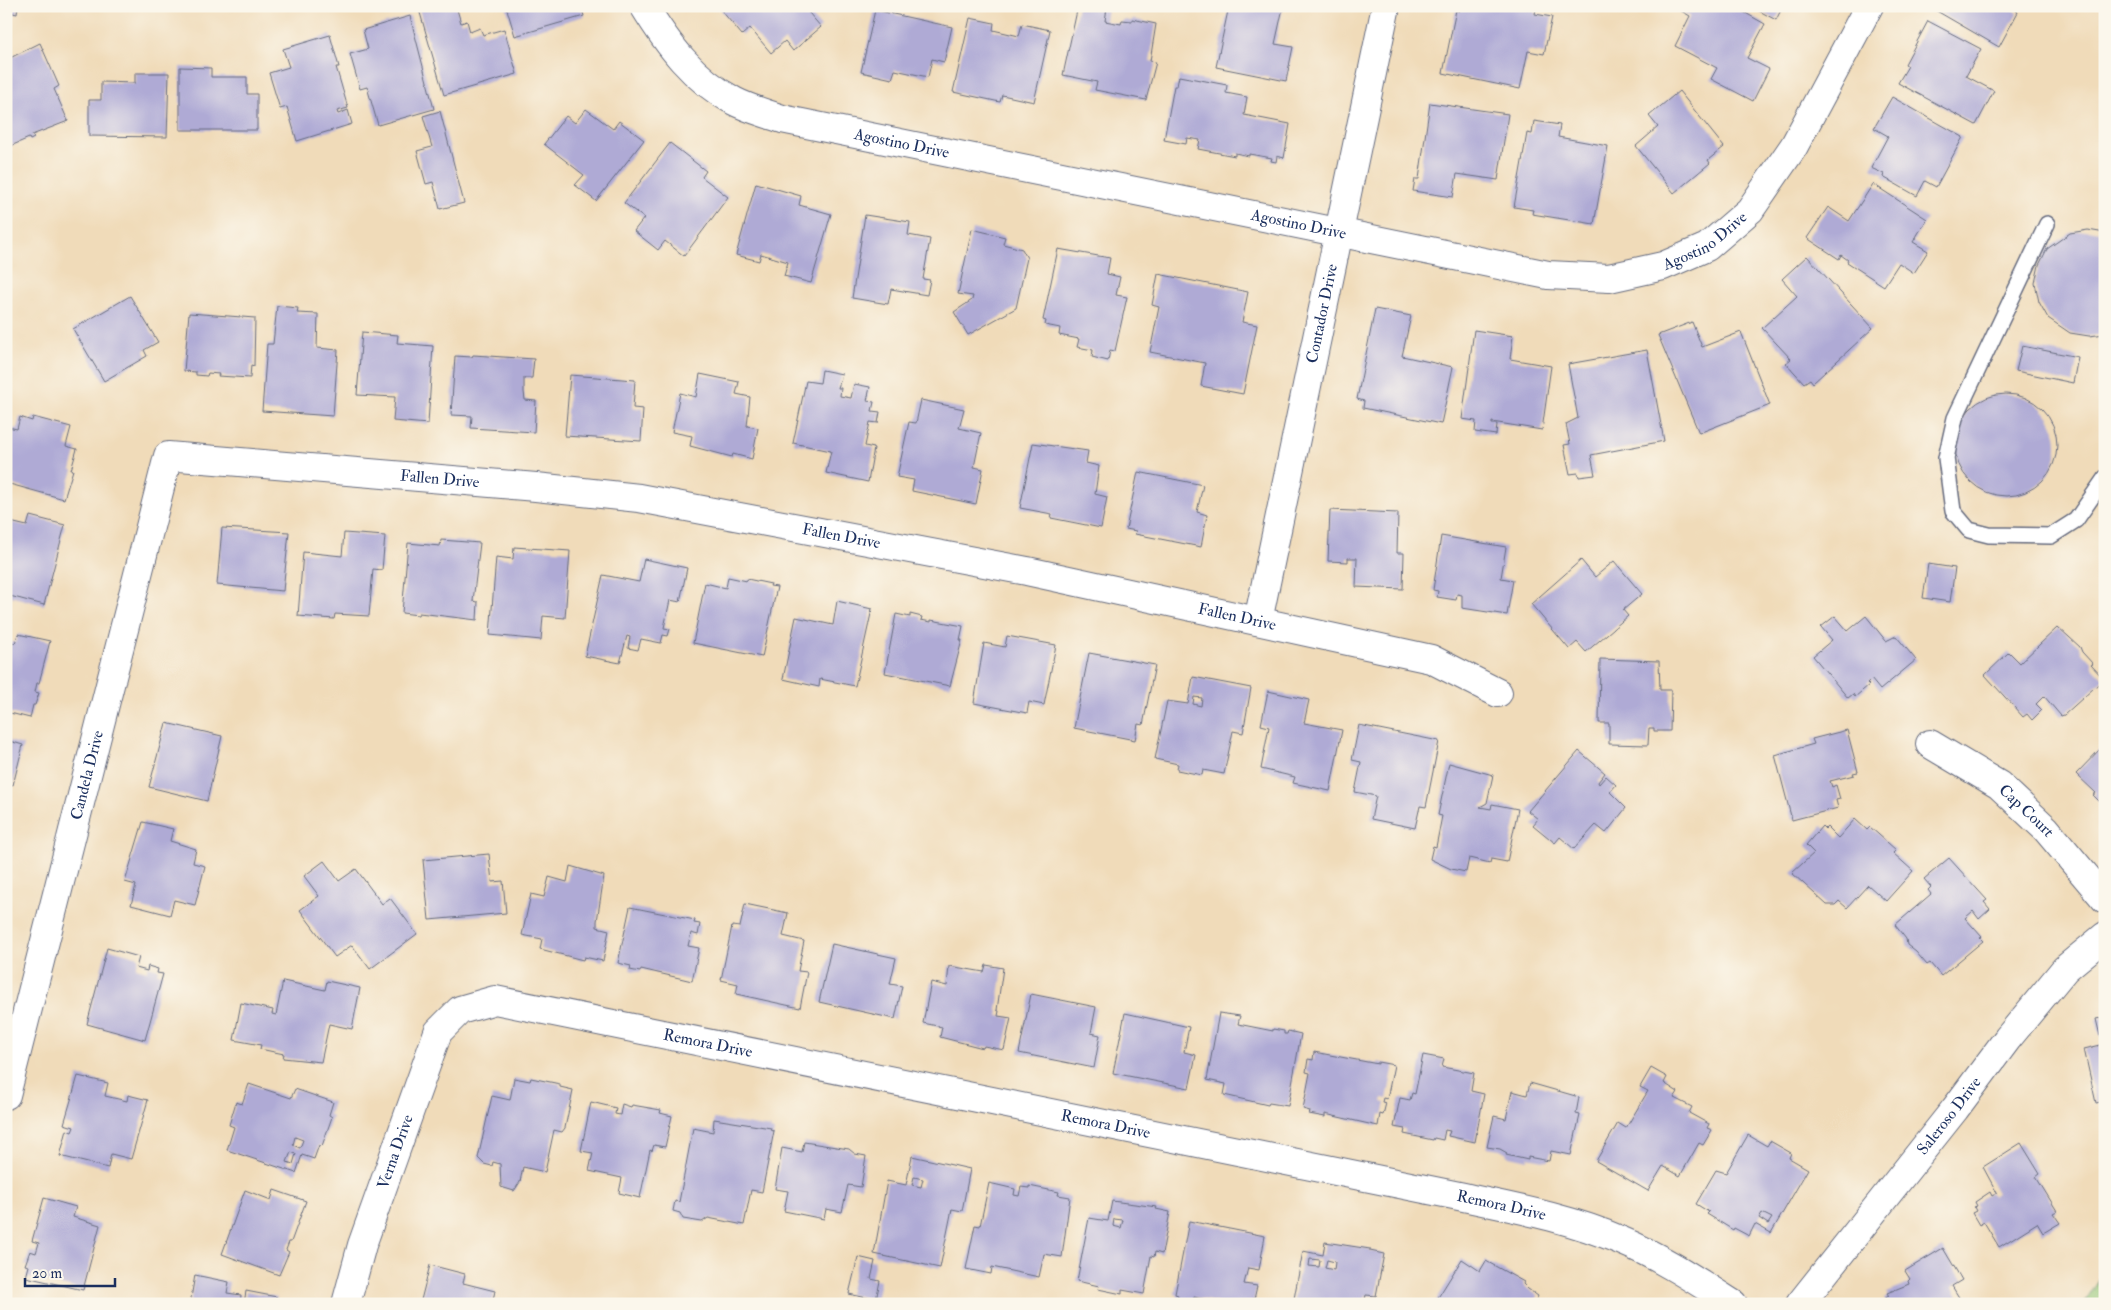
<svg xmlns="http://www.w3.org/2000/svg" width="2111" height="1310" font-family="'IM FELL Double Pica',serif">
  <style>
    .green { fill: #94c574; stroke: #587a69 }
    .building { fill: #afaad5; fill-rule: evenodd }
    .lines { fill: none; stroke-linecap: round; stroke-linejoin: round }
    .lane-casing { stroke: #666b7e; stroke-width: 18 }
    .street-casing { stroke: #666b7e; stroke-width: 30 }
    .lane { stroke: #fff; stroke-width: 15 }
    .street { stroke: #fff; stroke-width: 28 }
    .labels { text-anchor: middle; dominant-baseline: central; stroke-width: 4.5; stroke-linejoin: round; paint-order: stroke }
    .street-label { font-size: 16px; fill: #1b2f5e; stroke: #fbf7ec }
  </style>
  <rect width="100%" height="100%" fill="#fbf7ec"/>
  <filter id="ink" filterUnits="userSpaceOnUse"><feTurbulence type="fractalNoise" baseFrequency=".02" numOctaves="2"/><feDisplacementMap in="SourceGraphic" scale="10" xChannelSelector="R" yChannelSelector="G"/><feConvolveMatrix kernelMatrix="1 2 1 2 8 2 1 2 1" color-interpolation-filters="sRGB"/></filter>
  <filter id="wash" filterUnits="userSpaceOnUse"><feTurbulence type="fractalNoise" baseFrequency=".0096" numOctaves="4" result="noise"/><feDisplacementMap in="SourceGraphic" scale="20" xChannelSelector="R" yChannelSelector="G"/><feGaussianBlur stdDeviation="1.12" result="paint"/><feColorMatrix in="noise" values="0 0 0 0 0 0 0 0 0 0 0 0 0 0 0 0 0 1.4 0 .05"/><feComposite in="paint" operator="in"/></filter>
  <g filter="url(#wash)">
    <rect width="100%" height="100%" fill="#f0dbb9"/>
    <path class="green" d="M2105,1271V1304H2084Z"/>
    <g id="blocks">
      <path class="building" d="M6,6H18L17,14L9,12L7,22Z
        M418,6H456L461,23L467,21L470,32L480,28L483,35L504,29L517,74L444,95Z
        M506,6H581L584,16L515,36Z
        M725,6H803L821,27L793,51L785,41L771,53L750,28L742,35L721,10Z
        M1078,6L1107,8L1105,21L1121,24L1122,20L1132,21V19L1156,24L1150,61L1156,62L1146,100L1095,90L1097,82L1063,75Z
        M1229,6H1273L1283,8L1275,44L1293,47L1286,81L1216,67Z
        M1460,6H1521L1536,9L1535,14L1552,17L1544,54L1528,51L1520,89L1443,73L1456,10L1459,11Z
        M1678,6H1733L1765,24L1747,58L1769,69L1753,101L1711,79L1717,68L1675,46L1690,16L1676,8Z
        M1750,6H1783L1776,20Z
        M1937,6H2008L2018,12L1999,47L1935,10Z
        M875,10L952,27L944,62L932,59L928,77L895,70L892,79L861,72Z
        M410,16L434,109L378,125L367,87L360,89L350,54L368,49L363,30Z
        M970,18L994,23L993,30L1019,36L1022,24L1050,30L1034,102L1002,95L1000,102L953,92Z
        M1928,21L1981,49L1966,76L1994,91L1976,125L1898,83L1908,66L1905,64Z
        M330,35L339,67H336L348,108L337,111L338,114L348,110L352,124L297,141L287,107L280,109L269,73L289,67L283,49Z
        M40,43L59,86L54,89L68,121L32,135L34,138L30,140L29,138L6,148V60Z
        M180,67L211,68V77H247V94H257V130H180Z
        M135,73H169L167,137L89,136V100H101V82L135,83Z
        M1179,76L1227,85L1226,93L1247,97L1244,115L1290,124L1284,158L1277,156L1276,162L1271,161L1272,158L1249,154V156L1235,153V156L1198,149L1200,140L1187,138L1186,144L1164,140L1174,86H1177Z
        M1679,91L1724,147L1708,160L1710,163L1674,193L1636,146L1658,127L1649,116Z
        M1892,97L1963,137L1936,187L1925,181L1917,196L1883,177L1884,174L1871,168L1888,136L1874,128Z
        M1430,103L1508,114L1498,180L1457,174L1453,197L1413,191L1415,179H1419Z
        M586,109L613,129L619,121L644,140L596,201L575,185L584,175L544,144L566,116L575,123Z
        M440,111L464,203L440,209L433,182L426,184L417,151L432,147L423,116Z
        M1534,121L1560,125L1558,137L1608,146L1594,224L1532,214L1533,210L1514,207L1527,133L1532,134Z
        M670,143L706,171L702,177L728,197L684,256L665,241L658,250L634,231L644,218L624,203Z
        M756,183L801,196L799,205L831,214L811,283L784,276L788,262L761,254L759,261L736,255Z
        M1873,184L1927,219L1913,242L1928,251L1914,273L1899,263L1884,286L1847,262L1848,260L1841,255L1839,259L1807,238L1828,207L1849,221Z
        M865,215L910,222L908,235L930,239L923,279L930,280L927,295L891,289L888,304L852,298Z
        M972,229L1005,237L1003,244L1022,249L1027,258L1016,308L968,335L954,312L972,300L973,296L958,294Z
        M2088,230L2105,233V334L2089,336L2070,333L2048,318L2039,302L2035,283L2039,265L2047,249L2070,233Z
        M1058,249L1110,258L1107,274L1120,277L1116,295L1127,297L1115,351L1110,350L1108,361L1092,357L1093,350L1077,347L1079,339L1059,335L1060,328L1045,325L1046,321L1043,320Z
        M1807,256L1873,328L1813,383L1810,379L1804,383L1786,363L1791,359L1762,328L1797,296L1782,279Z
        M1158,274L1248,292L1242,322L1257,325L1243,394L1201,386L1205,363L1150,352L1159,307L1152,305Z
        M130,296L158,342L144,350L147,356L104,381L73,329Z
        M277,306L298,308L297,313L318,314L317,348L338,350L333,416L262,411L267,344H273Z
        M1375,309L1411,316L1402,356L1453,367L1441,424L1363,408L1364,401L1357,399Z
        M189,313L255,318L254,366L251,365L250,378L218,376L219,374L208,373L207,376L196,375V372L184,371Z
        M1692,322L1702,347L1741,332L1770,405L1699,433L1658,335Z
        M1474,330L1513,336L1510,359L1551,366L1542,430L1492,422V424H1497L1496,435L1475,432L1476,421L1462,419Z
        M362,332L398,335L397,343L433,346L428,424L393,421L395,397L357,395Z
        M2022,346L2078,357L2073,383L2016,371Z
        M1647,350L1664,441L1591,455L1595,475L1579,477L1578,473L1570,474L1564,445L1570,444L1566,424L1578,418L1568,364Z
        M473,355L534,359L532,378H524V392L525,400L536,401L534,432L471,428L472,416L451,415L455,356L472,357Z
        M822,370L842,374L838,388H841L840,396L851,398L854,384L870,387L867,401L874,402L872,411L880,412L878,423L870,422L865,446L874,448L868,482L826,473L831,451L793,443L806,381L820,383Z
        M700,374L739,382L736,394L750,397L747,426L758,428L752,459L733,454L732,457L690,446L692,436L672,432L680,393L696,397Z
        M570,375L635,380L633,408L643,409L641,441L565,436Z
        M1955 445a51 51 0 1 1 102 0a51 51 0 1 1-102 0Z
        M921,400L964,409L959,428L981,433L974,467L983,469L976,504L912,491L914,480L897,477L909,422L916,423Z
        M20,417L32,421L33,417L71,427L66,446L77,449L71,470H73L64,499L6,483L10,469L6,468V433L8,427L17,429Z
        M1033,443L1088,451L1086,463L1099,466L1095,494L1107,497L1101,528L1051,518L1052,514L1020,508Z
        M1138,472L1203,485L1197,512L1207,515L1201,547L1135,534L1136,531L1126,529Z
        M1330,510L1398,513L1397,553H1404L1403,589L1356,587L1357,558H1348V562L1328,561Z
        M30,516L65,525L44,605L6,595V521L27,526Z
        M222,528L289,532L283,591L217,585Z
        M344,533L385,536L382,570L373,569L369,616L335,614L334,619L298,616L303,552L342,556Z
        M1441,536L1506,547L1501,578L1513,580L1507,615L1462,608V595L1457,594L1456,600L1437,597L1438,591L1433,590Z
        M441,540L480,543L473,601L478,602L477,620L419,613L418,615L402,613L408,543L440,546Z
        M514,547L570,551L565,618L543,616L541,640L490,635L496,557L513,559Z
        M644,559L687,568L680,602L670,600L664,628L670,629L668,636L663,635L661,643L641,639L638,650L628,648L630,637L627,636L620,663L585,656L603,575L639,582Z
        M1581,560L1595,577L1614,561L1642,594L1623,610L1628,616L1586,652L1577,642L1569,649L1531,604Z
        M1928,564L1955,568L1950,602L1923,598Z
        M728,577L747,581V579L771,584L770,586L777,587L762,657L693,643L705,583L726,588Z
        M837,601L872,609L855,686L820,679L819,687L783,679L796,617L833,625Z
        M896,614L910,617V614L922,617L921,620L931,622V620L963,626L960,640H962L950,686L885,673Z
        M1835,616L1848,631L1866,616L1886,641L1896,636L1916,660L1880,690L1871,679L1867,683L1869,685L1855,697L1853,694L1848,698L1813,656L1832,640L1821,627Z
        M2058,627L2080,647L2082,652L2093,664L2091,665L2104,679L2064,715L2061,716L2044,696L2036,704L2042,710L2032,720L2027,714L2023,717L1985,675L2009,652L2020,663Z
        M18,634L50,641L39,683H37L35,692L39,693L35,705H33L30,718L6,712V641L15,643Z
        M1007,636L1056,645L1044,705L1029,702L1027,713L974,703L984,643L1005,647Z
        M1089,653L1155,665L1143,725L1138,724L1135,740L1074,728Z
        M1600,659L1659,661L1660,690H1671L1670,731H1654V728H1649L1648,745L1609,744V723H1599Z
        M1193,677L1251,688L1243,733L1233,731L1224,774L1203,770L1202,775L1177,770L1178,764L1155,759L1167,701L1188,704ZM1194,697L1202,698L1201,706L1193,704Z
        M1268,691L1309,700L1304,723L1342,730L1330,791L1293,783L1295,777L1261,769L1269,727L1261,725Z
        M166,723L222,736L207,801L149,787Z
        M1359,725L1439,741L1426,807L1420,806L1415,828L1371,819L1376,796L1355,792L1361,762L1352,760Z
        M1847,730L1858,772L1853,773L1854,775L1830,781L1832,787L1836,785L1840,799L1836,800L1838,808L1792,820L1775,755L1814,744L1812,739Z
        M6,740L23,745L13,785L6,783Z
        M2103,746L2105,747V807L2093,795L2096,793L2076,774Z
        M1579,751L1605,773L1598,782L1599,784L1606,776L1616,785L1610,792L1626,808L1606,833L1596,825L1574,849L1560,837L1555,843L1533,825L1538,819L1528,811Z
        M1449,763L1493,775L1487,803L1480,807L1491,809L1492,804L1518,809L1507,862L1491,859L1490,863L1469,858L1466,872L1451,869L1430,859L1433,846L1436,847L1442,816L1438,815Z
        M1855,819L1867,830L1870,827L1896,850L1893,853L1913,871L1886,901L1868,885L1847,908L1839,901L1835,905H1827L1792,873L1814,853L1806,845L1822,826L1825,829L1827,827L1838,838Z
        M143,822L173,829L170,841L196,849L193,863L205,866L195,905L174,900L170,915L131,905L136,885L125,882Z
        M489,854L492,882L503,881L506,913L429,920L423,860Z
        M1949,858L1987,900L1984,902L1990,909L1979,919L1973,911L1965,918L1982,937L1980,938L1983,941L1941,976L1930,963L1927,965L1916,952L1907,945L1906,939L1895,925L1931,894L1928,890L1931,887L1924,879Z
        M324,861L339,881L356,869L382,904L390,898L417,934L370,969L352,945L335,957L300,910L319,896L304,876Z
        M570,866L604,876L597,921V927L609,930L603,961L584,957L583,960L540,949L542,939L522,935L531,894L544,897L549,877L567,882Z
        M745,904L788,913L783,936L804,941L798,971L807,972L800,1008L736,994L738,984L721,980L732,926L740,927Z
        M630,907L695,920L694,923L700,924L698,935L691,933L688,946L699,948L692,981L641,969L640,972L630,970L631,966L618,963Z
        M832,944L896,958L890,984L902,986L895,1019L819,1002Z
        M107,948L139,957L136,968L147,971L148,966L158,969L157,973L163,974L145,1040L87,1024Z
        M986,965L1003,968L997,1010L999,1011L998,1016L1011,1018L1004,1050L984,1046L983,1048L940,1037L942,1027L923,1023L931,982L947,986L949,966L984,972Z
        M283,981L325,990L327,981L360,988L352,1029L329,1024L321,1062L283,1058L284,1054L260,1049L261,1045L234,1040L241,1003L273,1010L272,1014L276,1015Z
        M1031,994L1096,1007L1091,1033L1100,1035L1094,1068L1019,1053Z
        M1125,1013L1189,1027L1184,1052L1196,1055L1189,1088L1113,1073Z
        M1219,1013L1240,1016L1238,1024L1273,1031V1029L1284,1031V1034H1287L1288,1031L1301,1034L1288,1106L1269,1103L1268,1105L1224,1095L1226,1084L1207,1080Z
        M2105,1017V1035L2100,1036L2096,1019Z
        M2105,1044V1101L2096,1103L2084,1049Z
        M1314,1052L1378,1064V1062L1394,1065L1387,1099L1383,1098L1382,1102L1386,1103L1383,1115L1380,1114L1378,1126L1325,1114V1117L1309,1114L1310,1111L1303,1109L1310,1073L1306,1072L1308,1059L1313,1060Z
        M1423,1055L1444,1059L1442,1067L1474,1073L1471,1091L1484,1094L1475,1142L1448,1136L1450,1131L1445,1130L1443,1140L1434,1138L1433,1140L1404,1134L1405,1129L1394,1127L1400,1098L1410,1100L1412,1093L1415,1094Z
        M1651,1068L1667,1077L1664,1083L1678,1092L1674,1098L1692,1107L1689,1113L1709,1124L1707,1128L1712,1130L1703,1145L1699,1143L1680,1176L1663,1166L1648,1191L1596,1161L1618,1123L1626,1128L1648,1091L1640,1087Z
        M78,1076L108,1083L105,1096L127,1101L128,1095L148,1100L131,1159L111,1154L108,1168L60,1156L67,1130L72,1132L74,1127L64,1124Z
        M514,1078L530,1081L531,1078L560,1084V1087L573,1090L565,1128L562,1132L554,1130L545,1172L523,1167L520,1182L514,1191L501,1187L500,1164L493,1162L492,1166L484,1164L478,1158L492,1096L510,1100Z
        M1530,1083L1579,1097L1576,1114L1580,1115L1571,1155L1551,1151L1549,1161L1528,1157V1160L1506,1155L1507,1153L1500,1149L1487,1147L1494,1116L1506,1119L1512,1091L1527,1095Z
        M249,1084L291,1098L295,1089L333,1102L329,1115L332,1117L322,1146L319,1145L314,1159L302,1155L296,1173L227,1150L234,1127L229,1125L236,1102L242,1104ZM295,1137L303,1140L300,1148L293,1145ZM291,1152L296,1154L293,1164L287,1162Z
        M591,1102L616,1108L615,1114L620,1115L622,1104L631,1107L632,1105L661,1110L660,1113L672,1116L665,1147L654,1145L652,1151L650,1150L640,1198L619,1193L622,1178L589,1171L593,1153L581,1151Z
        M714,1119L771,1128L770,1130L774,1131L762,1192L751,1190L744,1225L708,1218L702,1222L683,1219L680,1213L673,1211L675,1201L679,1202L693,1128L713,1132Z
        M1748,1135L1767,1146L1770,1141L1791,1153L1789,1158L1808,1169L1771,1233L1755,1224L1749,1236L1734,1228L1733,1230L1707,1214L1709,1212L1696,1204L1716,1170L1726,1173ZM1762,1213L1772,1218L1768,1224L1759,1218Z
        M804,1142L849,1149L855,1154L866,1156L861,1187L848,1185L842,1212L826,1209L824,1219L784,1211L788,1191L775,1189L782,1148L802,1152Z
        M2021,1143L2040,1174L2036,1177L2057,1211L2053,1213L2060,1223L2043,1233L2037,1223L1999,1247L1984,1222L1979,1225L1972,1213L1976,1211L1974,1207L1977,1206L1975,1202L1990,1192L1992,1196L1997,1193L1983,1167Z
        M912,1156L970,1169L962,1211L952,1209L940,1268L874,1254L887,1181L906,1185ZM914,1177L923,1179L921,1187L912,1185Z
        M989,1183L1015,1189L1014,1195L1019,1196L1021,1187L1029,1188V1186L1059,1192L1058,1195L1070,1197L1062,1257L1044,1254L1039,1277L992,1267L991,1274L966,1269L975,1225L980,1226Z
        M245,1190L271,1200L274,1190L306,1201L291,1242H289L286,1250L289,1252L279,1275L222,1254Z
        M44,1198L76,1207L73,1217L100,1225L83,1290L26,1277L29,1266L25,1265L30,1251L36,1253L39,1243L32,1241Z
        M1112,1201L1157,1207L1156,1209L1170,1212L1162,1254L1155,1252L1154,1257L1151,1256L1144,1294L1122,1290V1294L1098,1289L1099,1286L1077,1281L1089,1218L1108,1221ZM1114,1219L1123,1220L1121,1228L1113,1226Z
        M1189,1221L1265,1236L1259,1270L1248,1268L1244,1284L1257,1286L1253,1304H1221L1194,1297L1193,1304L1177,1303L1178,1295L1175,1294Z
        M1325,1242L1370,1249V1251L1384,1254L1376,1296L1366,1295L1364,1304H1293L1303,1251L1323,1255ZM1310,1259L1320,1260L1319,1267L1309,1266ZM1327,1260L1335,1262L1334,1270L1325,1268Z
        M1943,1248L1962,1280L1952,1286L1963,1304H1887L1884,1299L1889,1296L1887,1293L1909,1284L1908,1281L1910,1279L1905,1271Z
        M858,1257L875,1261L871,1279L880,1281L876,1300L849,1294Z
        M1462,1259L1480,1271L1486,1261L1524,1282L1523,1284L1528,1289L1538,1296L1534,1304H1434Z
        M430,1265L465,1274L463,1283L495,1291L492,1304H420Z
        M195,1275L229,1282L227,1293L241,1295L240,1304H190Z
        M246,1291L277,1297L275,1304H244Z"/>
    </g>
  </g>
  <g filter="url(#ink)">
    <use href="#blocks" fill-opacity="0" stroke="#666b7e" stroke-width="1"/>
    <g class="lines">
      <g class="lane-casing">
        <path id="lane" d="M2047,224L1955,418L1946,458L1953,511L1969,530L1989,535L2051,536L2076,520L2105,478"/>
      </g>
      <g class="street-casing">
        <g id="street">
          <path id="s1" d="M644,6C668,45 693,79 734,101C749,109 766,113 782,119L1548,275L1609,278L1663,266L1707,247L1750,210L1794,146L1869,6"/>
          <path id="s2" d="M1258,621L1386,6"/>
          <path id="s3" d="M1930,744L1999,785L2046,829L2105,899"/>
          <path id="s4" d="M6,1095L168,456L536,487L639,498L1027,571L1431,659L1498,693"/>
          <path id="s5" d="M346,1304L362,1245L438,1032L460,1010L495,1000L1454,1195C1509,1207 1567,1217 1620,1240C1659,1256 1697,1281 1733,1304"/>
          <path id="s6" d="M1800,1304L1955,1109L2008,1038L2065,969L2105,936"/>
        </g>
      </g>
      <use href="#lane" class="lane"/>
      <use href="#street" class="street"/>
    </g>
  </g>
  <g class="labels">
    <g class="street-label">
      <text stroke="none"><textPath href="#s1" startOffset="306">Agostino Drive</textPath></text>
      <text stroke="none"><textPath href="#s1" startOffset="711">Agostino Drive</textPath></text>
      <text stroke="none"><textPath href="#s1" startOffset="1131">Agostino Drive</textPath></text>
      <text stroke="none"><textPath href="#s2" startOffset="314">Contador Drive</textPath></text>
      <text stroke="none"><textPath href="#s4" startOffset="932">Fallen Drive</textPath></text>
      <text stroke="none"><textPath href="#s4" startOffset="1338">Fallen Drive</textPath></text>
      <text stroke="none"><textPath href="#s4" startOffset="1742">Fallen Drive</textPath></text>
      <text stroke="none"><textPath href="#s4" startOffset="330">Candela Drive</textPath></text>
      <text stroke="none"><textPath href="#s3" startOffset="118">Cap Court</textPath></text>
      <text stroke="none"><textPath href="#s5" startOffset="572">Remora Drive</textPath></text>
      <text stroke="none"><textPath href="#s6" startOffset="240">Saleroso Drive</textPath></text>
      <text stroke="none"><textPath href="#s5" startOffset="978">Remora Drive</textPath></text>
      <text stroke="none"><textPath href="#s5" startOffset="160">Verna Drive</textPath></text>
      <text stroke="none"><textPath href="#s5" startOffset="1382">Remora Drive</textPath></text>
    </g>
  </g>
  <rect width="2111" height="1310" fill="none" stroke="#fbf7ec" stroke-width="25"/>
  <path d="M25 1278v8h90v-8" fill="none" stroke="#1b2f5e" stroke-width="2.5"/>
  <text x="32" y="1278" font-size="15" fill="#1b2f5e" stroke="#fbf7ec" stroke-width="4" paint-order="stroke">20 m</text>
</svg>
